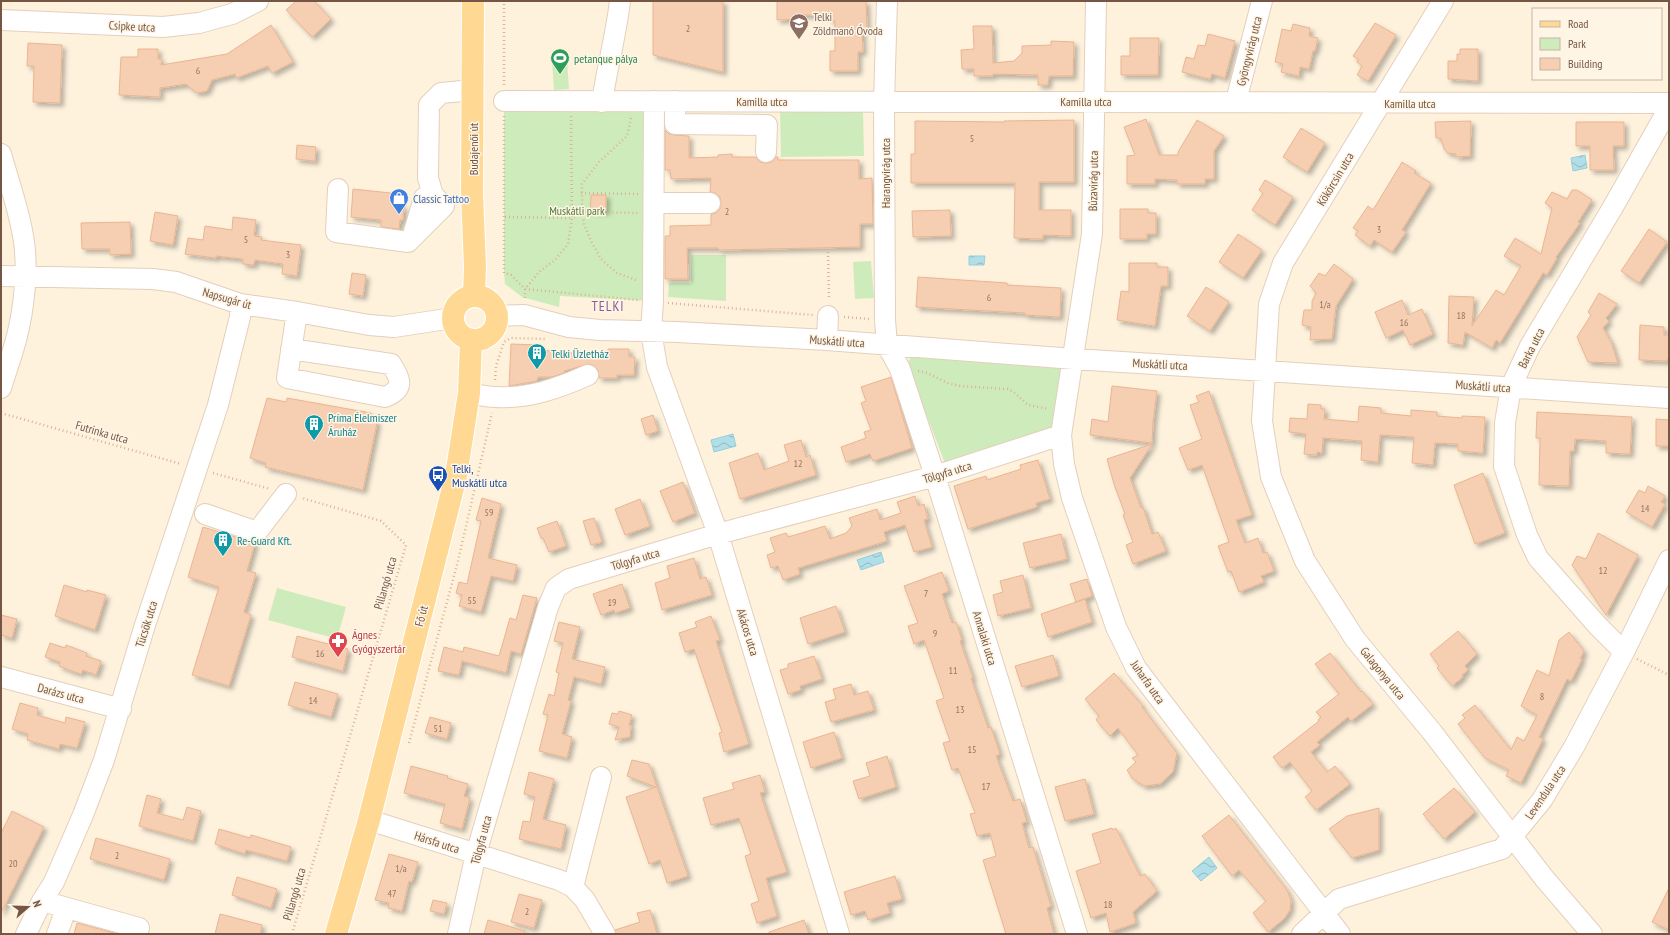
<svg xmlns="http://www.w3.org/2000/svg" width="1670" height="935" font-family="'PT Sans Narrow',sans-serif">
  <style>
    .green { fill: #ceecbb }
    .water { fill: url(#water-waves); stroke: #96cfdb }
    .building { fill: #f6ceb2; stroke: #eab591; filter: url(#shadow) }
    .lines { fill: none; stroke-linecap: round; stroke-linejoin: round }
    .minor-casing { stroke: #e4cfbc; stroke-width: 22 }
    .major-casing { stroke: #fff; stroke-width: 24 }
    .path { stroke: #dab296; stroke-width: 2.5; stroke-dasharray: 1 3; stroke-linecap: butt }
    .minor { stroke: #fff; stroke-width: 20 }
    .major { stroke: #ffd993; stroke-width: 22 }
    .labels { text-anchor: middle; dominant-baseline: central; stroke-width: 3; stroke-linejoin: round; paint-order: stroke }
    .number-label { font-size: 10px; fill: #957460 }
    .education-label { font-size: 12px; fill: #785e54; stroke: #fff5e5; text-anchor: start }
    .street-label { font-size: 12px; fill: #755644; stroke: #fff5e5 }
    .leisure-label { font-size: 12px; fill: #27864d; stroke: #fff5e5; text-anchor: start }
    .shop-label { font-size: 12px; fill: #366cbe; stroke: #fff5e5; text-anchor: start }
    .park-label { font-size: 12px; fill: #4d7c3b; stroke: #fff5e5 }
    .culture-label { font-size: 12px; fill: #0d838f; stroke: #fff5e5; text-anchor: start }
    .transit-label { font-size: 12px; fill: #164399; stroke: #fff5e5; text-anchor: start }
    .health-label { font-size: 12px; fill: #be3a42; stroke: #fff5e5; text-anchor: start }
    .quarter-label { font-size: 14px; letter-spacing: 1px; fill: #875e99; stroke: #fff5e5 }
  </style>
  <defs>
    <pattern id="water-waves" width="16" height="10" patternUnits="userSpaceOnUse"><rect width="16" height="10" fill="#b0dfe9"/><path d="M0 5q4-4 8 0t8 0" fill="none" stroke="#94b8be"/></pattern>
    <filter id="shadow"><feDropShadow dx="3.5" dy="3.5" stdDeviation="2" flood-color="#0004"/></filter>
  </defs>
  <rect width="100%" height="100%" fill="#fef2dd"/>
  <path class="green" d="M567,60L569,89L554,90L552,61Z
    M649,108V301L560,296L559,307L522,297L505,284L504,273V109Z
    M863,109L864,156L781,157L780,110Z
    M691,255H726V301L668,297L669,283H691Z
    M871,261L874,298L855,299L853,262Z
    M914,352L1065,365L1054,430L946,466L907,364Z
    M277,588L346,607L337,639L268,620Z"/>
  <path class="water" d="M1585,155L1587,168L1573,171L1571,158Z
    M969,256H985L984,265H969Z
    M733,434L736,446L714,452L711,440Z
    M881,552L884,562L861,570L857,560Z
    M1209,857L1217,868L1201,881L1192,871Z"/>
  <path class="building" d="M296,1H314L331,19L312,37L286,10Z
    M653,1H723V72L653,55Z
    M777,1H866L867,29H862L863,52H858V71H830V51H835V21H830V15H797V19L777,20Z
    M1375,23L1396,35L1368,81L1357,75L1362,66L1357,62L1359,60L1353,56Z
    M1293,24L1310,28L1309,36L1318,38L1315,51H1313L1309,69L1300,67L1299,76L1281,72L1283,64L1275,62L1282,29L1291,31Z
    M271,25L293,62L272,73L268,66L236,78L235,74L212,80L207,91L197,93L186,84L160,88V97L119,95L121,57H138V49H158V59H162L161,65L227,54Z
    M973,26H992L993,63L1014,61L1022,53V46L1051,45V41L1074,42L1073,76H1049L1048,85H1038V75L993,74V76H974V69H962L961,50L974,49Z
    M1208,34L1235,41L1225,78L1212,74L1210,79L1182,72L1186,57L1194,59L1198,45L1205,46Z
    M1130,38H1159L1158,75H1121V56H1130Z
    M28,43L62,45L60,103L33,102L34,66H27Z
    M1460,49H1478V81L1448,79V61H1457V54H1460Z
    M1146,119L1159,155H1178V152L1197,120L1224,136L1214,151V179H1205V184H1177V180L1155,179V184H1127V156L1135,155L1124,127Z
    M1074,120V182H1039V210H1071V236L1043,235V239L1014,238L1015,183H911V154H915V121L1004,122V121Z
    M1471,121L1470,156L1456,157V154L1448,153L1444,149L1441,138H1436L1435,122Z
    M1576,122H1624V146H1613L1614,170H1590V146H1576Z
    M1301,128L1325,143L1307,172L1283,157Z
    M665,130L669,134L674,135L689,136V158L718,157V155L732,154V157H756L760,162L766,163L772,162L776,157H778V160H859V179L872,178L873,224H860V247L719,250L718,248H687L688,279H665V236H670V226L711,225V214L716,213L720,209L721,203L720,197L715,193L710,192L711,178L671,179L670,170H665Z
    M297,145L316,147L315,161L296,159Z
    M1402,162L1416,171L1414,173L1431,183L1402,230L1406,232L1392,252L1374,240L1370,246L1355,235L1358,231L1353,228L1368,206L1373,210Z
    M1265,180L1293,197L1275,225L1252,210L1263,193L1259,190Z
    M353,189L400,194L399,205L404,206L403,220H400L399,229L381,227V220L351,217Z
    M1572,190H1577L1592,200L1578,222L1580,223L1556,257L1557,258L1547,275L1543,273L1500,343L1496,340L1492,348L1465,332L1463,345L1448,343L1449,296L1474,297L1472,326L1496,290L1504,295L1521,266L1504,256L1515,238L1541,254L1552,208L1545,203L1552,192L1567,199Z
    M591,195H606V211H590Z
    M1120,209H1148V213H1156V234H1147V239H1120Z
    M950,210L951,236L913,237L912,211Z
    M155,212L178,216L173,245L150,241Z
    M233,217L256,220L254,236L262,237L261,240L301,245L297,276L282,274L283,264L255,260L254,265L243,264V259L216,256V258L185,254L188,238L203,240L205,226L232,230Z
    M130,222L131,254L110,255V249H82L81,223Z
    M1649,229L1667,242L1639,283L1621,271Z
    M1238,234L1262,250L1243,278L1219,262Z
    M1129,263H1157V267H1168V286H1161L1155,326L1117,320L1121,291L1129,292Z
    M1334,264L1353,279L1336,306L1332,339L1310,340L1311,327L1302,325L1304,310H1312V301L1316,293L1310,286L1319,273L1325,276Z
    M352,273L366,275L363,296L349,294Z
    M918,277L1007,283V285L1061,288L1060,317L1025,315V313L916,307Z
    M1206,287L1229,302L1210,331L1187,316Z
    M1599,293L1617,304L1606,318L1609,321L1603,328L1611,342L1618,363L1588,362L1577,337L1591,315L1588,312Z
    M1402,300L1408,315L1422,309L1433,334L1410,345L1403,330L1386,338L1375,312Z
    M1640,325L1664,327V335H1669V359H1668L1667,361L1639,360Z
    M511,344L538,345V350L556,351V353L608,352V349H629V357H635L634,375H617V378H599L598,370L594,366L589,364L564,371V373L552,377H538L537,381L509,386Z
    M891,377L912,448L873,461L870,454L846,462L841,447L866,438L864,432L871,430L861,403L866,401L861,387Z
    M1112,386L1157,391L1153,422L1152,443L1090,435L1092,419L1108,422Z
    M1209,391L1252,515L1236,520L1245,543L1258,538L1263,553L1267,552L1274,571L1261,576L1264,582L1239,592L1231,571L1228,572L1218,546L1229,542L1202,465L1188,470L1179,448L1202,439L1190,405L1199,402L1196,396Z
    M267,398L286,402L287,398L371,413L377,423L363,490L265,467L266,463L250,458Z
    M1308,404L1321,405V409H1325L1324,419L1358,422L1359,406L1381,408V413L1411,416V410L1437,412V416L1462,418V416L1485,417L1483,453L1458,451V444L1435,443L1433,465L1412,463L1414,437L1380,435L1378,462L1361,460L1362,441L1323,438L1322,453L1317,452V455L1304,454L1306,434L1289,432L1290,418L1307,419Z
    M1537,412L1632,417L1630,454L1606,453V441L1575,439L1574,451H1570L1569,486L1539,485L1540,438H1536Z
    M653,415L658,431L646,435L641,419Z
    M1656,419L1669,420V446H1656Z
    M801,440L806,457L810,455L816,475L740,499L729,463L758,453L764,470L789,461L784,445Z
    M1152,444L1130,478L1141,508L1143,507L1152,534L1158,532L1166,551L1133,564L1126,545L1133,542L1123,515L1125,514L1114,484L1107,459Z
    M1038,460L1050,499L1036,503L1037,507L968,529L954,486L986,476L987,480L1021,469L1020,465Z
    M1483,473L1505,533L1475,544L1454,485Z
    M683,482L695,513L673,522L660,491Z
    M1648,486L1665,496L1661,502L1665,504L1652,527L1626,512L1639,490L1645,493Z
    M915,496L918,506L924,504L928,519L924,520L932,547L914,552L905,525L884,532L887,541L798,568L800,574L783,580L778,566L771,568L767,555L775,552L770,538L786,533L788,537L825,526L830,539L846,533L852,526L849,518L877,509L880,520L901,513L897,502Z
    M482,498L501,504L488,558L517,565L513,581L491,576L481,612L459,606L462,595L456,593L459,582L467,584L481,521L476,520Z
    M640,499L650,526L625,535L615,509Z
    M594,518L602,542L591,545L583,521Z
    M557,521L566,546L549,552L543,538H541L537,528Z
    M203,527L255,543L247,571L256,573L244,612L251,615L229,686L192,675L219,587L188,577Z
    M1598,533L1638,555L1606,615L1572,565L1577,556L1586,559Z
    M1061,534L1067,559L1030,568L1023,543Z
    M694,558L700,579L706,577L712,595L662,610L655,583L670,578L667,566Z
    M942,572L949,591L942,594L952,623L956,622L962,640L960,641L973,678H971L988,728L991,727L1000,754L996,756L1013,801L1020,799L1027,822L1022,823L1029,848L1033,847L1051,906L1047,908L1054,934H1006L983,860L996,856L990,833L977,836L970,814L975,813L958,768L952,770L943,743L950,741L936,701L944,698L924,640L914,644L908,626L918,623L904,586Z
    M1023,575L1031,608L998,616L993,595L1003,592L1000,581Z
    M1087,579L1092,596L1076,602L1070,584Z
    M622,584L630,608L615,613L614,610L601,615L593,594Z
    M64,585L87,592V590L106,595L95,630L55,616Z
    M523,595L537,598L521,654L511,651L506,673L462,661L459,675L438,671L444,647L463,652L464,647L499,656L510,618L516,620Z
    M1085,599L1092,622L1048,637L1041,614Z
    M836,606L845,632L808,644L800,618Z
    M1,615L17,619L12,638L1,635Z
    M711,616L720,640L716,641L749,744L724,752L719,733L722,732L694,649L685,652L679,633L697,627L695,622Z
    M559,622L580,627L572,659L605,667L601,684L574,677L568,700L571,701L562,734L572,737L567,758L539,751L548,715L543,714L549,694L554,696L559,673L556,672L563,643L554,641Z
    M1458,631L1477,654L1465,666L1468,670L1462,675L1463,677L1452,686L1437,668L1439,666L1430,654Z
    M1569,632L1584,651L1580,659H1582L1571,681L1567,679L1539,737L1543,739L1521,783L1506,776L1509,770L1485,758L1458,724L1465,718L1462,715L1475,705L1511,750L1517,737L1524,741L1537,715L1521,706L1537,670L1549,676L1559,640Z
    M297,636L348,649L343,671L292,657Z
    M50,643L65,648L66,645L87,653L86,656L101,661L96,675L83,670L81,674L72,671L59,666L60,662L45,657Z
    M1330,653L1361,692L1362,691L1373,704L1351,721L1348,717L1317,742L1320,745L1311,752L1327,772L1335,766L1350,784L1316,810L1305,797L1312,791L1290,762L1282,768L1273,757L1319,721L1318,720L1321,717L1316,712L1339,694L1315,664Z
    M1053,655L1059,676L1022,687L1015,666Z
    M814,656L822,679L800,686L801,690L788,694L780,670L788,668V664Z
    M1114,673L1143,706L1142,707L1177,753L1173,772L1160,784L1144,786L1132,778L1127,770L1136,762L1132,758L1138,755L1118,728L1110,736L1096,720L1099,716L1085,699Z
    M295,682L338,694L331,717L288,705Z
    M851,684L854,695L868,691L874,710L831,722L825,702L836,699L833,689Z
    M20,703L38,708L37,715L65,723L66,717L85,722L77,748L60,744L59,749L27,740L28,734L12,729Z
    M619,711L632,715L629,725H631L630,737L615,740L619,727L609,724L612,713L618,714Z
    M430,717L451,723L447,739L425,733Z
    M834,732L842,758L811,768L803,742Z
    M887,756L896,787L859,799L853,781L870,776L866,763Z
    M632,760L649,764L688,876L667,883L660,860L649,864L626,797L656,787L627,776Z
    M411,766L448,776L447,778L468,784L464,796L470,798L462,829L440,823L445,804L404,793Z
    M529,772L554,779L543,819L566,825L561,849L519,839L523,821L530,822L535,797L524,794Z
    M760,775L765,792L760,793L787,872L766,878L777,916L757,923L751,904L759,901L745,856L751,854L739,818L711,825L703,798L734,789L732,783Z
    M1085,779L1094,814L1065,821L1055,787Z
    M1454,788L1475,812L1444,839L1423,814Z
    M147,795L161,799L157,813L183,820L187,807L201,811L193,841L139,826Z
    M1379,808V850L1352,858L1329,829L1347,816Z
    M12,811L44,827L1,913V833Z
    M1229,815L1287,890L1291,900L1290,910L1284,919L1268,932L1253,913L1266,901L1239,870L1232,876L1202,836Z
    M1112,828L1113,830L1116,828L1140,876L1145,874L1157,891L1133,912L1136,923L1110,932L1106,913L1091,918L1076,871L1101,863L1092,834Z
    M219,829L250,838L251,835L291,847L287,861L246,850L245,854L215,844Z
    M96,838L170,859L164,880L90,859Z
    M389,854L418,862L412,882L409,881L402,911L388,908L389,903L375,900Z
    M895,876L902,899L887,903L890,913L868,920L865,911L851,915L844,892Z
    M237,877L277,889L271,908L232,895Z
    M1669,888V930L1652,922Z
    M519,894L542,900L534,928L511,922Z
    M433,900L447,903L444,914L430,911Z
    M650,910L657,934H616L615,930L640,922L637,913Z
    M220,914L262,925L260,934H215Z
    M488,920L525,931V934H484Z
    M804,920L809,934H769V932Z
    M77,923L118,934H74Z"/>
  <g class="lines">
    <g class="minor-casing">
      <path id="minor" d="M887,1L884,102L885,320L887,345L900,369L935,476L1077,934
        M1096,1L1092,234L1061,435L1064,464L1072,498L1116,627L1136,668L1340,934
        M1443,1L1283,263L1269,304L1262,421L1271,477L1305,561L1355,639L1432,732L1544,878L1592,934
        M1,20L163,27L199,23L232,14L258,1
        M504,101L1669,103
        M654,101L653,302L651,331L657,367L718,534L839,934
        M675,101V124L767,125L766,152
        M1236,101L1262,1
        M602,102C607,68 616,35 620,1
        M1,154C9,183 20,212 24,242C28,271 24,308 17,336C13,353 6,371 1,388
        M338,189L336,232L408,242L444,206L433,195L428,178L429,105L441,93L473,90
        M654,203H710
        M413,235L424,198L433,195
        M1,276L153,279L176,282L240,304L297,312L369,325L394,327L453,318
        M496,316L524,315L569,327L600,330L677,332L827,340L1074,359L1265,371L1669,398
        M827,340L828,316
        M291,349L391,364C401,379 405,389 385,397L287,378L297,312
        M469,393C478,395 487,397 496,397C529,399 559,388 588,375
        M205,514L257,532L286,494
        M1624,652L1597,625L1538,558L1527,535L1504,466L1505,423L1511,387L1530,346L1613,207L1669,108
        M1,677L121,709
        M369,820L559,880L573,887L585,900L605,934
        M573,887L601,777
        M42,901L139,928
        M26,934L42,901L54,882L83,815L104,760L145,625L218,405L240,317V304
        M57,934L66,909
        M458,934L476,854L548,607L556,588L569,579L718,534L935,476L1061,435
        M1302,934L1339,899L1502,849L1542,800L1574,747L1624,652L1669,560"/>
    </g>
    <g class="major-casing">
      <path id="major" d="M473,1L472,193L475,267L474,296
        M453 318a22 22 0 1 1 44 0a22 22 0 1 1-44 0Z
        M336,934L369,820L456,476L469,393L471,340"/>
    </g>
    <path class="path" d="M504,85V1
      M504,116V273L511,275L525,289L638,300
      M631,118L627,136L599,162L582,184V212L584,224L591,241L601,259L617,273L636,280
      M581,193L638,194
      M505,217L572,218L571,116
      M828,252L829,299
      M525,298V289L539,272L555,260L568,244L572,218L582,212L638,213
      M668,303L813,315
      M844,317L869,319
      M918,371L927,373L948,383L960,386L1008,389L1016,394L1028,405L1048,409
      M495,380L496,366L504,342L511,338L546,339
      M1,413L181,464
      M213,473L270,489
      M1637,659L1669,675
      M409,743L458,561L492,413
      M292,934L406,545L381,521L302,498"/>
    <use href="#minor" class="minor"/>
    <use href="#major" class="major"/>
  </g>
  <defs>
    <g id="school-pin" transform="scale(1)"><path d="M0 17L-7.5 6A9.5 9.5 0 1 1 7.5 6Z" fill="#8d6e63" stroke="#fff5e5"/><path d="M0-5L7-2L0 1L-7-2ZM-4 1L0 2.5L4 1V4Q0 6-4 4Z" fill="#fff"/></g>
    <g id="stadium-pin" transform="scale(1)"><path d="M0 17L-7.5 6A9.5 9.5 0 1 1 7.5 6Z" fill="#2e9e5b" stroke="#fff5e5"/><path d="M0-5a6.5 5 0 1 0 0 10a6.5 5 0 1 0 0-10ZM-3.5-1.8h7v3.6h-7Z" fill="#fff"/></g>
    <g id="shop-pin" transform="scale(1)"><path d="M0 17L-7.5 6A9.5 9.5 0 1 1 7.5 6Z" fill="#3f7fe0" stroke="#fff5e5"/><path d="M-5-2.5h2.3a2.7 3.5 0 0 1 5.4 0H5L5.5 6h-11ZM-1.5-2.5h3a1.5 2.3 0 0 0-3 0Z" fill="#fff"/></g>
    <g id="building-pin" transform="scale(1)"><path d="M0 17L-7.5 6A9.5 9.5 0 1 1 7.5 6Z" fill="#0f9aa8" stroke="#fff5e5"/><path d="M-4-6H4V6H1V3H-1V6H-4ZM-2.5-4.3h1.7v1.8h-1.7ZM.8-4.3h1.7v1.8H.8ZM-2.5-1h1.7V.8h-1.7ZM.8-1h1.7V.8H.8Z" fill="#fff"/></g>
    <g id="bus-pin" transform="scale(1)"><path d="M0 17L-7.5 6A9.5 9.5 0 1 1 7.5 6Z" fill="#1a4fb4" stroke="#fff5e5"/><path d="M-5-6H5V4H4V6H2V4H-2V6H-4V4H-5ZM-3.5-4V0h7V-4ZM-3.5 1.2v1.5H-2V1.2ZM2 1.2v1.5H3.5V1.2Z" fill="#fff"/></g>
    <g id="pharmacy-pin" transform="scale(1)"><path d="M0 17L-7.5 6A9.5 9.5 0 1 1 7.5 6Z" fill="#e0444e" stroke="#fff5e5"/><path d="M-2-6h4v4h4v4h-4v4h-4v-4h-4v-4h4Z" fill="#fff"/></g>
  </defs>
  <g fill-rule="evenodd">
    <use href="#school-pin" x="799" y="23"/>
    <use href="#stadium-pin" x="560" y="58"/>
    <use href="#shop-pin" x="399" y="198"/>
    <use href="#building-pin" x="537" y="353"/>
    <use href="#building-pin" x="314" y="424"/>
    <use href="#bus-pin" x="438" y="475"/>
    <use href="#building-pin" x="223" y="540"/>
    <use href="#pharmacy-pin" x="338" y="641"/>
  </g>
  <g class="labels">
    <g class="number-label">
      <text x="688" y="28">2</text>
      <text x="198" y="70">6</text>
      <text x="972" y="138">5</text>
      <text x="727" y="211">2</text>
      <text x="1379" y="229">3</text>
      <text x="246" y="239">5</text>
      <text x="288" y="254">3</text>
      <text x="989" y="297">6</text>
      <text x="1325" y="304">1/a</text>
      <text x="1461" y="315">18</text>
      <text x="1404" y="322">16</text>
      <text x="798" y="463">12</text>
      <text x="1645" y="508">14</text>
      <text x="489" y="512">59</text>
      <text x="1603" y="570">12</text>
      <text x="926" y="593">7</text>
      <text x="472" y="600">55</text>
      <text x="612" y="602">19</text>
      <text x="935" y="633">9</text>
      <text x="320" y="653">16</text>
      <text x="953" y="670">11</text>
      <text x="1542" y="696">8</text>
      <text x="313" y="700">14</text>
      <text x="960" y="709">13</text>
      <text x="438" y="728">51</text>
      <text x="972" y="749">15</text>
      <text x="986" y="786">17</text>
      <text x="117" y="855">2</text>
      <text x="13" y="863">20</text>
      <text x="401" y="868">1/a</text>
      <text x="392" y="893">47</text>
      <text x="1108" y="904">18</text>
      <text x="527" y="911">2</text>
    </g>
    <g class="education-label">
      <text x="813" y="16">Telki<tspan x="813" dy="14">Zöldmanó Óvoda</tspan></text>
    </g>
    <g class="street-label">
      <text transform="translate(132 26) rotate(3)">Csipke utca</text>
      <text transform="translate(1249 51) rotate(-76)">Gyöngyvirág utca</text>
      <text x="762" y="101">Kamilla utca</text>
      <text x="1086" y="101">Kamilla utca</text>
      <text x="1410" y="103">Kamilla utca</text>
      <text transform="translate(473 149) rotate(-90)">Budajenői út</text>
      <text transform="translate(885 173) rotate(-90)">Harangvirág utca</text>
      <text transform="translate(1335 179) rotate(-59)">Kökörcsin utca</text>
      <text transform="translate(1093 181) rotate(-89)">Búzavirág utca</text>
      <text transform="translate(227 298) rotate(16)">Napsugár út</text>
      <text transform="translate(837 341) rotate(4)">Muskátli utca</text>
      <text transform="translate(1531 348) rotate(-63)">Barka utca</text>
      <text transform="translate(1160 364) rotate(3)">Muskátli utca</text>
      <text transform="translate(1483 386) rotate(4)">Muskátli utca</text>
      <text transform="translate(102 432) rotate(16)">Futrinka utca</text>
      <text transform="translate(947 472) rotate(-17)">Tölgyfa utca</text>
      <text transform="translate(635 559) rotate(-17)">Tölgyfa utca</text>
      <text transform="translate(385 583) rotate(-74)">Pillangó utca</text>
      <text transform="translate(421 616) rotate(-76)">Fő út</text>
      <text transform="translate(146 624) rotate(-73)">Tücsök utca</text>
      <text transform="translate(748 632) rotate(73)">Akácos utca</text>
      <text transform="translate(985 638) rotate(73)">Annalaki utca</text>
      <text transform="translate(1383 673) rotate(51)">Galagonya utca</text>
      <text transform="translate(1148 682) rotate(55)">Juharfa utca</text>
      <text transform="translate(61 693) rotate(15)">Darázs utca</text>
      <text transform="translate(1545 792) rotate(-56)">Levendula utca</text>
      <text transform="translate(481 840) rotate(-75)">Tölgyfa utca</text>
      <text transform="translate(437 842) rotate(18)">Hársfa utca</text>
      <text transform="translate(294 894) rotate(-74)">Pillangó utca</text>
    </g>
    <g class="leisure-label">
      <text x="574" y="58">petanque pálya</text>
    </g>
    <g class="shop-label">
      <text x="413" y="198">Classic Tattoo</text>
    </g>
    <g class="park-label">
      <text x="577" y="210">Muskátli park</text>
    </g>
    <g class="culture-label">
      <text x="551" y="353">Telki Üzletház</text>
      <text x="328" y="417">Príma Élelmiszer<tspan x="328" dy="14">Áruház</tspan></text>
      <text x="237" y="540">Re-Guard Kft.</text>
    </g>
    <g class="transit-label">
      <text x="452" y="468">Telki,<tspan x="452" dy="14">Muskátli utca</tspan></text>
    </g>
    <g class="health-label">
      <text x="352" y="634">Ágnes<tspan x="352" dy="14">Gyógyszertár</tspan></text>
    </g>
    <g class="quarter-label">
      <text x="608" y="306">TELKI</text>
    </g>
  </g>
  <rect width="1670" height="935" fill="none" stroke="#755644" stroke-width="4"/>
  <rect x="1532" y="8" width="130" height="72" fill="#fff5e5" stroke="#c8b5a5"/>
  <rect x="1540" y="21" width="20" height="6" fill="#ffd993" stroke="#c8b5a5"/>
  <text x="1568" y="28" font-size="12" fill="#755644">Road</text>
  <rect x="1540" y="38" width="20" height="12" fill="#ceecbb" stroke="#c8b5a5"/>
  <text x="1568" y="48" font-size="12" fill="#755644">Park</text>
  <rect x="1540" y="58" width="20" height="12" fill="#f6ceb2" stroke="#c8b5a5"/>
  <text x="1568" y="68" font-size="12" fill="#755644">Building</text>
  <g transform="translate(28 907) rotate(70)" stroke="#fff5e5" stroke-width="3" paint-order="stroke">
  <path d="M0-3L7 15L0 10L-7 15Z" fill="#755644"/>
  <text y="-6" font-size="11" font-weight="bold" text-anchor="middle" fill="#755644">N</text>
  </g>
</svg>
